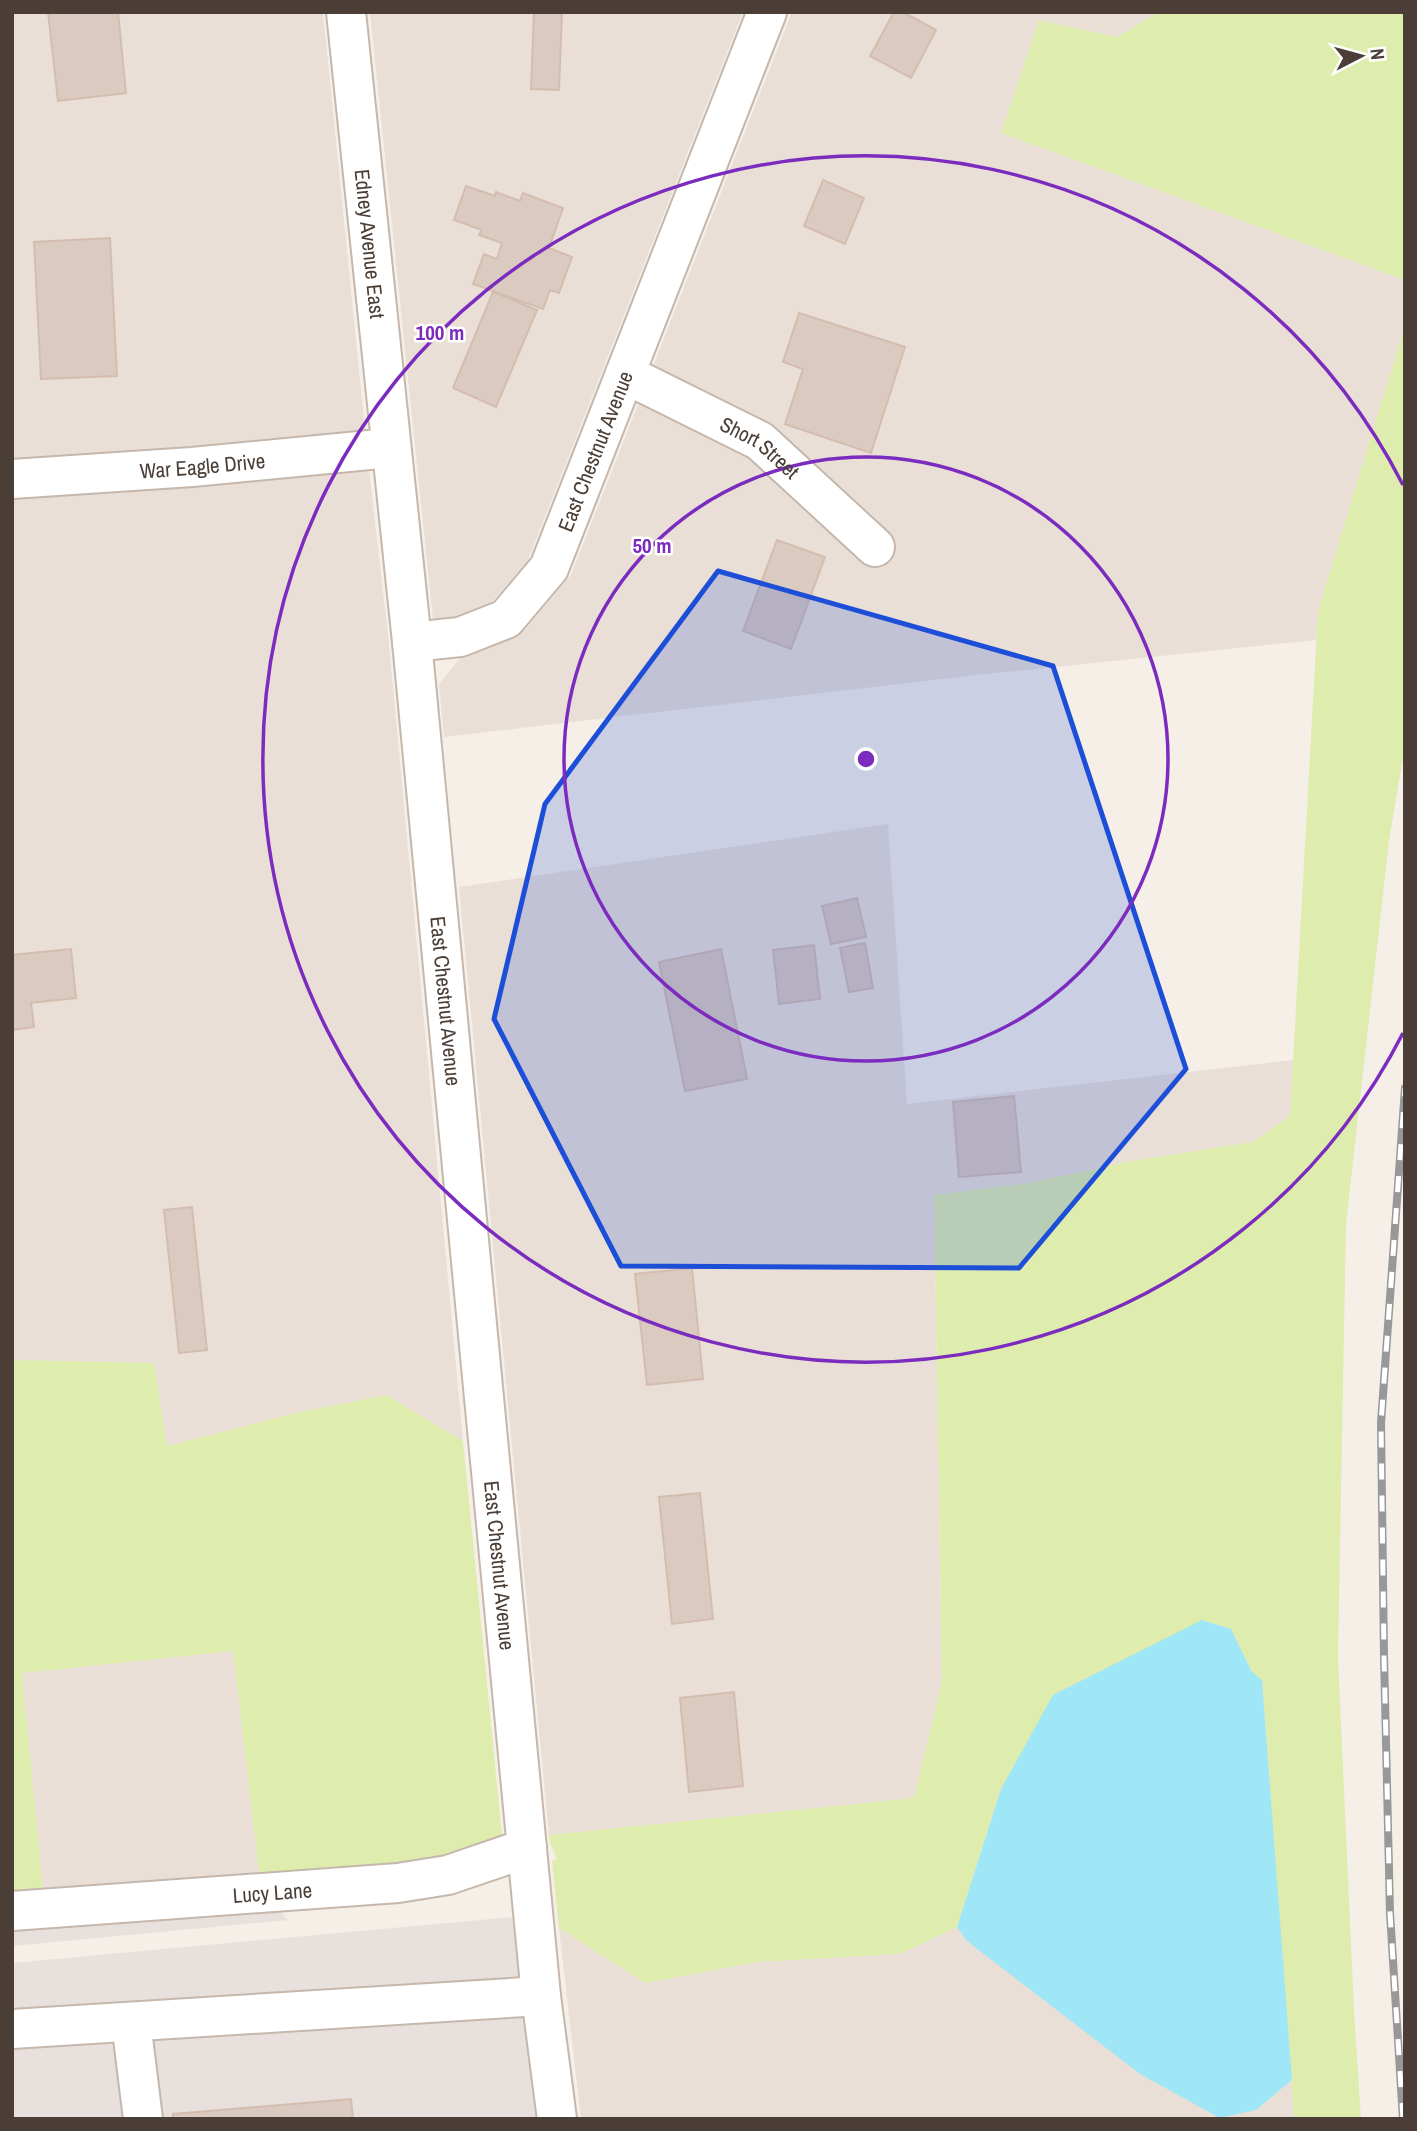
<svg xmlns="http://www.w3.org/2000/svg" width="1417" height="2131" font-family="'Archivo Narrow',sans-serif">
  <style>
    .residential { fill: #eadfd6 }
    .industrial { fill: #e8e0dd }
    .green { fill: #deedad }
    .water { fill: #9fe6f7 }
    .building { fill: #dbcabf; stroke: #d4bdaf; stroke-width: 2 }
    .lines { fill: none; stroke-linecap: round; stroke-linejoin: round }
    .minor-casing { stroke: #c5b7ac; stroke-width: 42 }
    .minor { stroke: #fff; stroke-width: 38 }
    .rail-casing { stroke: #989898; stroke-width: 8 }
    .rail { stroke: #fff; stroke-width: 5; stroke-dasharray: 16; stroke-linecap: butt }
    .marked { fill: #1d4ed8; fill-opacity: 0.2; stroke: #1d4ed8; stroke-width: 5; stroke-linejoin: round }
    .ring { fill: none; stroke: #7b2cbf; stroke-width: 3.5 }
    .labels { text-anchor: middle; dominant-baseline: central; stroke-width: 5; stroke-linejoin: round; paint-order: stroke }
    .street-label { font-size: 21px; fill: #4a3e36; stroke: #fff }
    .centre { fill: #7b2cbf; stroke: #fff; stroke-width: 3.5 }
    .ring-label { font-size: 21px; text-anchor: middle; font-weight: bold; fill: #7b2cbf; stroke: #fff; stroke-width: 5; stroke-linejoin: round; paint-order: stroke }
  </style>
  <rect width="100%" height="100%" fill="#f5efe8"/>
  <path class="residential" d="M12,12H323L365,430L191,447L12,459Z
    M370,12H743L528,560L492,602L454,617L433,619Z
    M792,12H1159L1117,37L1039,20L1001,133L1405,280V325L1318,611L1316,640L976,675L444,737L439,684L461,657L516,637L525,630L571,575Z
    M369,470L389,644L463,1441L386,1395L296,1413L167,1446L154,1363L12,1360V499L193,487Z
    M888,824L907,1104L1293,1060L1291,1116L1254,1142L1132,1161L1029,1183L934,1196L942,1682L914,1798L549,1835L459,887Z
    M233,1651L259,1873L43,1889L21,1673Z
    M957,1927L967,1941L1256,2110L1292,2080L1294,2119H581L559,1928L645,1983L757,1962L900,1954Z"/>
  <path class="industrial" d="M281,1912L288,1920L12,1946V1931Z
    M524,1916L543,2119H12V1963Z"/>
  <path class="green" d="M1159,12H1405V280L1001,133L1039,20L1117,37Z
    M1405,325V745L1389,841L1346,1224L1338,1657L1354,2010L1361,2119H1294L1262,1681L1252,1672L1231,1629L1202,1620L1001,1789L957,1927L900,1954L757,1962L645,1983L559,1928L552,1861L557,1859L550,1843L549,1835L914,1798L942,1682L934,1195L1029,1183L1132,1161L1253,1142L1290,1116L1318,611Z
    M12,1360L154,1363L167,1446L296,1413L386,1395L463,1441L502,1835L442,1855L396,1863L259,1873L233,1651L22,1673L43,1889L12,1891Z"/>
  <path class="water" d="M1202,1620L1231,1629L1252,1672L1262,1680L1292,2080L1256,2110L1220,2118L1140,2074L967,1941L957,1927L1001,1789L1053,1695Z"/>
  <path class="building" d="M48,12H118L126,93L58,101Z
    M534,12H562L559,90L531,89Z
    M894,12H903L936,30L911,78L870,56Z
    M823,180L864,198L845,244L804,226Z
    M466,186L495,196L496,192L520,201L523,193L563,208L549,248L572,257L559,293L550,290L543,309L473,284L484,254L497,259L502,243L479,235L482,230L454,220Z
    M110,238L117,376L41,379L34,242Z
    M493,292L537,310L496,407L453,388Z
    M799,313L905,347L871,453L785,424L803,369L783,362Z
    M777,540L825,557L791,649L743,631Z
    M857,898L866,937L831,944L822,906Z
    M865,943L873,988L849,992L840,948Z
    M814,945L820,999L779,1004L773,950Z
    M71,949L76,998L31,1003L34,1027L12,1030V955Z
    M721,949L747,1079L685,1091L659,962Z
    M1014,1096L1021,1172L959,1177L953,1102Z
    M192,1207L207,1350L179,1353L164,1210Z
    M692,1268L703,1379L647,1385L635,1274Z
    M700,1493L713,1619L672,1624L659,1497Z
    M734,1692L743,1786L689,1792L680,1698Z
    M351,2099L353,2119H173V2114Z"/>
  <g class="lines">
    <g class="minor-casing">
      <g id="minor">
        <path id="s1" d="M346,12L412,642L541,1996L557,2119"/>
        <path id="s2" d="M625,374L760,441L875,547"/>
        <path id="s3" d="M12,479L192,467L390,448"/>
        <path id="s4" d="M412,642L460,637L506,619L549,568L767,12"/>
        <path id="s5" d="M12,1911L398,1883L448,1875L527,1848"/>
        <path d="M131,2022L143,2119"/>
        <path d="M12,2029L541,1996"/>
      </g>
    </g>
    <use href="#minor" class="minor"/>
    <g class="rail-casing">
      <path id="rail" d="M1403,2119L1390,1913L1384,1656L1381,1423L1405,1088"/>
    </g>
    <use href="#rail" class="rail"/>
  </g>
  <path class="marked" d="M718,571L1053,666L1186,1069L1019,1268L621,1266L494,1019L545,804Z"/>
  <g class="ring">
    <circle cx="866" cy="759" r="302"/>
    <path d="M1403 1033A603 603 0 1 1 1403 485"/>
  </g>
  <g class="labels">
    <g class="street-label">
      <text stroke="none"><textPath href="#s1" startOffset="233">Edney Avenue East</textPath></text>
      <text stroke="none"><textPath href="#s2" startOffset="154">Short Street</textPath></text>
      <text stroke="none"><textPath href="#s4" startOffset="290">East Chestnut Avenue</textPath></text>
      <text stroke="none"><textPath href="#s3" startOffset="191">War Eagle Drive</textPath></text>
      <text stroke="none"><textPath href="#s1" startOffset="994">East Chestnut Avenue</textPath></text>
      <text stroke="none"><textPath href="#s1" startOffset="1561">East Chestnut Avenue</textPath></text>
      <text stroke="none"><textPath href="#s5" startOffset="261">Lucy Lane</textPath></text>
    </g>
  </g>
  <circle cx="866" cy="759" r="10" class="centre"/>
  <g class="ring-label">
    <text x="440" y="340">100 m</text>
    <text x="652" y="553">50 m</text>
  </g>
  <rect width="1417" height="2131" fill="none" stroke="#4a3e36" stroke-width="28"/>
  <g transform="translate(1361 56) rotate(84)" stroke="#ffffff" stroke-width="5" paint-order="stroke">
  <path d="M0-5L12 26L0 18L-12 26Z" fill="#4a3e36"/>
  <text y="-10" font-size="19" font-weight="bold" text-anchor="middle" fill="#4a3e36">N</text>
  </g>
</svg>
